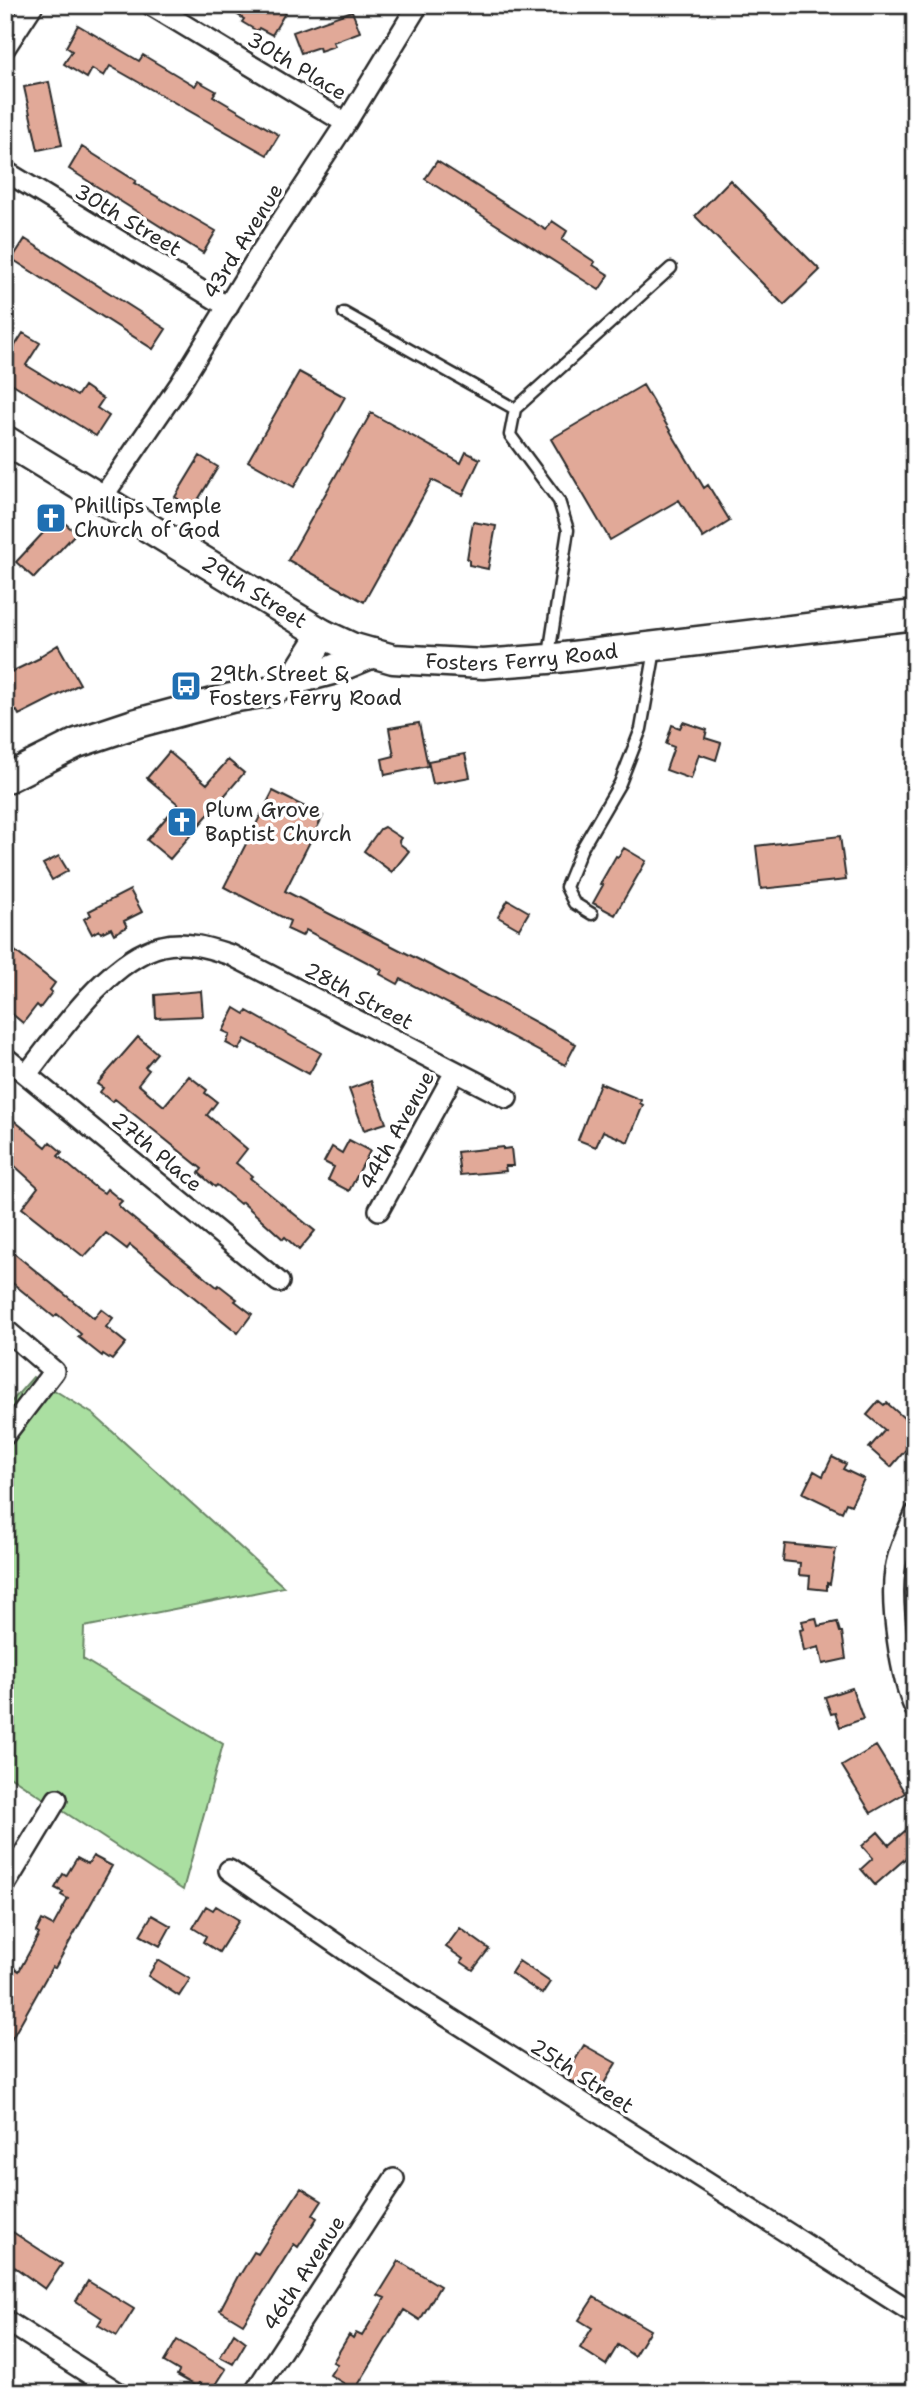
<svg xmlns="http://www.w3.org/2000/svg" width="920" height="2398" font-family="'Shantell Sans',sans-serif">
  <style>
    .green { fill: #aadfa1; stroke: #6a8566; stroke-width: 2 }
    .building { fill: #e1a998; stroke: #2b2b2b; stroke-width: 2 }
    .lines { fill: none; stroke-linecap: round; stroke-linejoin: round }
    .lane-casing { stroke: #2b2b2b; stroke-width: 15 }
    .street-casing { stroke: #2b2b2b; stroke-width: 24 }
    .secondary-casing { stroke: #2b2b2b; stroke-width: 33 }
    .lane { stroke: #fff; stroke-width: 10 }
    .street { stroke: #fff; stroke-width: 19 }
    .secondary { stroke: #fff; stroke-width: 28 }
    .labels { text-anchor: middle; dominant-baseline: central; stroke-width: 7; stroke-linejoin: round; paint-order: stroke }
    .street-label { font-size: 21px; fill: #2b2b2b; stroke: #fff }
    .poi-label { font-size: 21px; fill: #2b2b2b; stroke: #fff; text-anchor: start }
  </style>
  <rect width="100%" height="100%" fill="#fff"/>
  <filter id="ink" filterUnits="userSpaceOnUse"><feTurbulence type="fractalNoise" baseFrequency=".0143" numOctaves="2"/><feDisplacementMap in="SourceGraphic" scale="14" xChannelSelector="R" yChannelSelector="G"/><feConvolveMatrix kernelMatrix="1 2 1 2 8 2 1 2 1" color-interpolation-filters="sRGB"/></filter>
  <g filter="url(#ink)">
    <path class="green" d="M33,1377L93,1414L284,1587L84,1627L83,1659L223,1744L183,1890L5,1773V1409Z"/>
    <path class="building" d="M222,5H271L285,13L272,35L259,28L257,31L242,22L244,19Z
      M352,11L360,32L333,42L335,46L320,51L319,47L301,53L293,32Z
      M78,25L139,61L143,55L195,86L198,81L216,91L213,96L279,135L267,155L110,66L104,76L92,69L87,78L64,64L72,51L66,47Z
      M49,82L62,145L38,150L24,87Z
      M82,147L136,181L134,183L216,231L203,253L69,169Z
      M437,161L546,230L552,221L567,231L562,240L595,262L593,265L609,275L599,290L425,179Z
      M730,180L820,270L784,305L695,216Z
      M25,239L166,329L153,349L12,259Z
      M23,333L40,343L26,365L77,396L84,386L103,399L97,408L109,416L96,436L5,379V348L11,352Z
      M299,372L345,397L294,487L248,461Z
      M643,385L704,488L708,485L730,521L703,538L679,500L610,540L551,439Z
      M371,413L461,463L466,452L480,459L463,495L432,480L364,602L288,560Z
      M200,456L218,467L193,508L175,497Z
      M58,517L76,533L34,578L16,562Z
      M473,522L496,526L488,569L469,565V560L467,559Z
      M58,645L80,684L19,715L17,711L15,712L5,692V675L40,658V656Z
      M683,722L707,730L705,738L721,743L716,760L699,754L691,779L666,770L674,747L666,744L672,725L680,728Z
      M419,723L428,766L385,775L382,759L394,756L389,728Z
      M169,752L207,784L228,760L244,773L170,859L147,840L178,804L147,778Z
      M465,754L470,777L433,784L428,761Z
      M273,791L323,816L285,891L439,970L576,1044L565,1065L401,979L398,984L380,974L382,970L306,930L302,936L287,929L290,921L224,887Z
      M384,827L401,838L399,841L400,844L409,851L392,872L364,851L380,829Z
      M840,836L846,880L761,889L756,846Z
      M624,848L646,861L615,915L593,903L603,885L600,884L616,856L618,857Z
      M59,856L68,871L52,880L43,864Z
      M130,890L142,912L124,921L127,927L114,934L111,928L101,933L99,930L92,934L84,919L91,915L89,911Z
      M508,900L529,912L519,929L498,917Z
      M5,943L55,983L50,990L52,992L40,1008L37,1005L23,1023L5,1008V975L11,967L5,962Z
      M201,991L203,1016L156,1018L155,995Z
      M235,1008L245,1014L247,1011L321,1053L309,1074L245,1039L239,1050L226,1043L230,1034L223,1031Z
      M138,1037L157,1053L145,1067L149,1070L138,1084L164,1106L189,1076L207,1090L205,1093L217,1102L207,1115L247,1149L236,1163L252,1176L250,1178L315,1231L299,1250L285,1237L283,1239L242,1202L240,1204L217,1185L215,1187L199,1173L202,1169L115,1099L112,1102L100,1092L103,1088L97,1084Z
      M371,1081L386,1123L364,1130L349,1089Z
      M600,1083L641,1100L640,1103L643,1105L628,1142L603,1131L596,1147L578,1140Z
      M5,1113L46,1147L50,1142L62,1152L58,1156L92,1185L104,1193L107,1189L122,1201L118,1205L124,1211L217,1287L219,1285L237,1299L235,1301L252,1314L238,1333L130,1245L127,1249L106,1233L84,1257L22,1208L38,1187L5,1157Z
      M349,1140L370,1151L349,1191L328,1180L334,1167L324,1162L332,1147L342,1153Z
      M503,1147V1149L511,1148L513,1166H505L506,1171L460,1175L457,1152Z
      M5,1246L94,1318L101,1309L113,1318L106,1327L126,1343L112,1360L103,1354L102,1356L78,1337L81,1334L57,1314L54,1317L5,1277Z
      M879,1401L884,1405L887,1403L905,1419L915,1409V1439L891,1467L869,1448L885,1430L867,1415Z
      M832,1457L846,1464L843,1469L864,1479L851,1505L846,1503L842,1512L803,1493L814,1471L823,1476Z
      M785,1544L836,1549L830,1584L827,1583V1590L809,1588L810,1576L799,1575L800,1563L783,1561Z
      M816,1618L818,1626L837,1622L840,1632H842L846,1659L823,1664L819,1647L804,1651L800,1630L804,1629L802,1621Z
      M852,1688L863,1719L840,1727L835,1713L831,1714L825,1697Z
      M876,1746L905,1793L871,1813L842,1766Z
      M915,1822V1869L906,1858L875,1885L861,1869L873,1858L862,1846L878,1832L889,1845Z
      M93,1856L112,1866L55,1968L52,1967L5,2051V1981L13,1967L19,1971L39,1934L36,1932L42,1920L53,1926L68,1899L61,1895L63,1892L55,1888L63,1874L66,1876L77,1858L88,1864Z
      M206,1906L213,1910L216,1906L239,1920L219,1952L203,1942L206,1936L193,1928Z
      M152,1915L171,1926L160,1946L140,1935Z
      M460,1928L489,1949L473,1970L461,1962L463,1959L446,1947Z
      M158,1960L190,1979L179,1996L148,1976Z
      M519,1961L550,1982L542,1994L511,1973Z
      M584,2045L616,2063L596,2097L565,2077Z
      M301,2188L322,2201L313,2215L317,2218L298,2247L294,2244L243,2324L220,2310L239,2274L240,2275L254,2252L258,2254Z
      M5,2227L62,2264L45,2289L5,2260Z
      M399,2261L440,2286L420,2320L404,2310L355,2390L330,2375L337,2364L333,2362L349,2335L353,2338L356,2333L362,2336L385,2298L378,2295Z
      M88,2281L134,2309L117,2336L98,2325L102,2318L76,2301Z
      M594,2297L650,2330L634,2356L618,2345L606,2365L580,2348L592,2328L579,2320Z
      M234,2333L246,2342L233,2364L220,2357Z
      M177,2340L226,2369L212,2391L199,2383L196,2386L177,2375L179,2371L164,2362Z"/>
    <g class="lines">
      <g class="lane-casing">
        <path id="lane" d="M344,313L515,409
          M549,655L568,530L559,501L510,435L515,409L671,268
          M592,914L574,903L566,887L581,850L620,783L641,729L655,650"/>
      </g>
      <g class="street-casing">
        <path id="street" d="M151,5L346,123
          M5,48L33,5
          M5,171L228,307
          M102,498L180,384L259,255L346,123L418,5
          M5,1057L279,1282
          M27,1074C59,1033 110,958 162,946C185,940 209,948 231,955L507,1098
          M379,1210L455,1072
          M5,1329L54,1371L5,1435
          M915,1514C907,1532 898,1551 895,1570C890,1605 900,1677 915,1709
          M229,1870L374,1970L915,2314
          M5,1885L57,1799
          M5,2320L119,2393
          M254,2393L394,2179"/>
      </g>
      <g class="secondary-casing">
        <g id="secondary">
          <path id="s1" d="M5,440L323,634L351,647L393,659L483,664L548,659L915,615"/>
          <path d="M294,680L332,670L373,653"/>
          <path d="M5,779L77,743L137,723L231,698L268,692L294,680L323,634"/>
        </g>
      </g>
      <use href="#lane" class="lane"/>
      <use href="#street" class="street"/>
      <use href="#secondary" class="secondary"/>
    </g>
  </g>
  <defs>
    <g id="church-square" transform="scale(1.575)"><rect x="-9" y="-9" width="18" height="18" rx="4" fill="#1f6fb2" stroke="#fff"/><path d="M-1.2-6h2.4v3.5h3.3v2.4h-3.3V6h-2.4V-.1h-3.3v-2.4h3.3Z" fill="#fff"/></g>
    <g id="bus-square" transform="scale(1.575)"><rect x="-9" y="-9" width="18" height="18" rx="4" fill="#1f6fb2" stroke="#fff"/><path d="M-5-6H5V4H4V6H2V4H-2V6H-4V4H-5ZM-3.5-4V0h7V-4ZM-3.5 1.2v1.5H-2V1.2ZM2 1.2v1.5H3.5V1.2Z" fill="#fff"/></g>
  </defs>
  <g fill-rule="evenodd">
    <use href="#church-square" x="51" y="518"/>
    <use href="#bus-square" x="186" y="686"/>
    <use href="#church-square" x="182" y="822"/>
  </g>
  <g class="labels">
    <g class="street-label">
      <text transform="translate(297 66) rotate(31)">30th Place</text>
      <text transform="translate(128 220) rotate(31)">30th Street</text>
      <text transform="translate(243 241) rotate(-58)">43rd Avenue</text>
      <text stroke="none"><textPath href="#s1" startOffset="292">29th Street</textPath></text>
      <text stroke="none"><textPath href="#s1" startOffset="576">Fosters Ferry Road</textPath></text>
      <text transform="translate(359 996) rotate(28)">28th Street</text>
      <text transform="translate(397 1130) rotate(-61)">44th Avenue</text>
      <text transform="translate(157 1152) rotate(40)">27th Place</text>
      <text transform="translate(582 2076) rotate(33)">25th Street</text>
      <text transform="translate(304 2273) rotate(-57)">46th Avenue</text>
    </g>
    <g class="poi-label">
      <text x="74" y="506">Phillips Temple<tspan x="74" dy="24">Church of God</tspan></text>
      <text x="209" y="674">29th Street &amp;<tspan x="209" dy="24">Fosters Ferry Road</tspan></text>
      <text x="205" y="810">Plum Grove<tspan x="205" dy="24">Baptist Church</tspan></text>
    </g>
  </g>
  <rect width="920" height="2398" fill="none" stroke="#fff" stroke-width="28"/>
  <rect x="14" y="14" width="892" height="2370" fill="none" stroke="#2b2b2b" stroke-width="2.5" filter="url(#ink)"/>
</svg>
